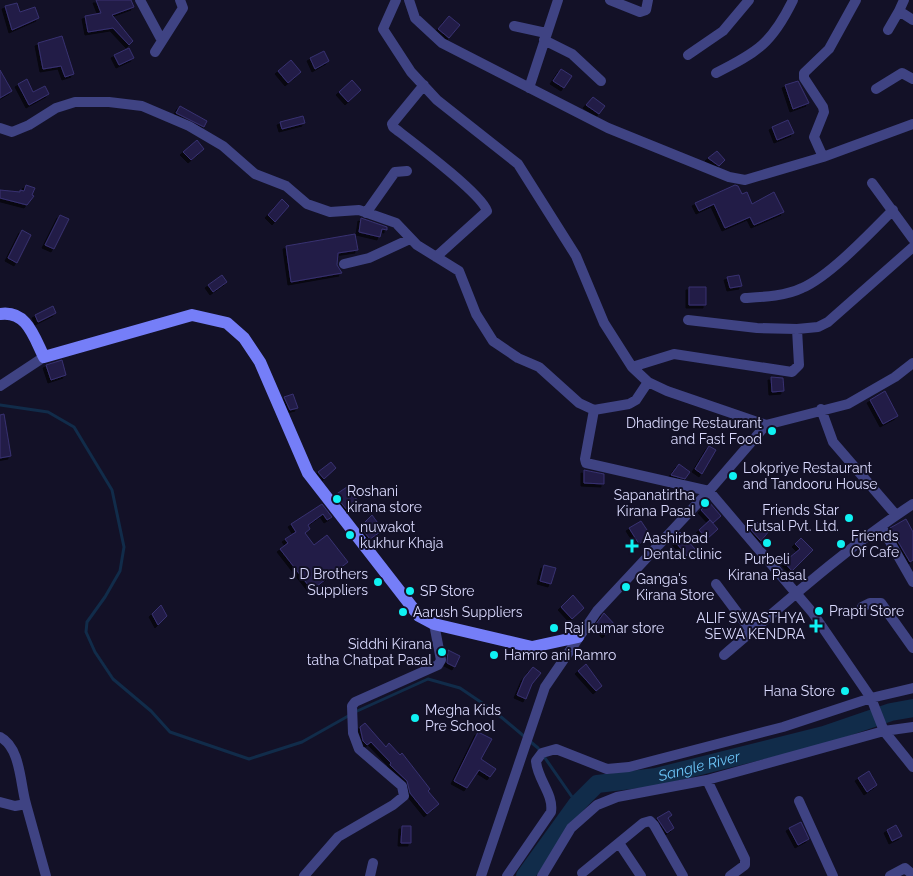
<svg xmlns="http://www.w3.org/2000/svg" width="913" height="876" font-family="Raleway,sans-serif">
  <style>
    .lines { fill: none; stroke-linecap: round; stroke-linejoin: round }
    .stream { stroke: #112c4a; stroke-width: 3 }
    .river { stroke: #112c4a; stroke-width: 18 }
    .building { fill: #221e47; stroke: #383171; filter: url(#shadow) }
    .street { stroke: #3f4383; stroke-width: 10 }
    .secondary { stroke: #757ef8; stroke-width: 12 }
    .poi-dot { fill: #0ff2f3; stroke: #131127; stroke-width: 2 }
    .labels { text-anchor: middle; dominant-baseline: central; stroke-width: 4; stroke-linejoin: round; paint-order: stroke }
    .poi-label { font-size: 14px; fill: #d9d9fd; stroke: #131127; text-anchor: start }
    .water-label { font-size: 15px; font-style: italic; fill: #6cc4f7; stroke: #131127 }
  </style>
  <defs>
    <filter id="shadow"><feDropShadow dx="-3" dy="3" stdDeviation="0" flood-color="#0009"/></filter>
  </defs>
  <rect width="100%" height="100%" fill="#131127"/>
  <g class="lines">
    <path class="stream" d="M0,405L48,412L74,427L112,490L124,547L120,571L105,597L87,622L86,632L95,652L113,679L151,711L170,732L249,759L302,742L350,715
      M355,712L428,679L460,688L494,711L538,748L577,804"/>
    <path class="river" id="s1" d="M525,876L577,804L597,784L656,777L824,735L891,712L913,708"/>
  </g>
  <path class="building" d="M96,0H131L134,7L112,15L133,41L129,45L113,28L88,32L85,16L101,13Z
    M17,3L20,12L35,7L39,18L12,30L5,6Z
    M449,16L460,25L449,38L438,29Z
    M62,36L74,74L65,77L61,66L43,69L38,43Z
    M129,48L134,58L119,65L114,55Z
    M324,51L329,61L315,69L310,58Z
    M291,60L301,72L288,83L278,71Z
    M561,69L572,76L564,88L553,81Z
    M0,70L12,91L0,98Z
    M27,79L33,92L45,86L49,94L29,105L18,84Z
    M352,80L361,90L348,102L339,92Z
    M798,81L809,103L793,109L785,85Z
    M593,97L605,106L599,114L586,105Z
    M180,106L207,121L204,127L176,113Z
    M303,116L305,123L282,129L280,122Z
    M788,120L794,133L777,140L772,127Z
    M197,140L204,149L191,160L183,152Z
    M717,151L725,160L719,166L708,158Z
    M26,185L35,188L32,195L34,196L27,205L0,198V190L20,192V190L24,191Z
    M735,185L738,186L742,194L747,192L752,204L774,192L784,212L754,225L750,217L725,228L714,204L699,211L695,203Z
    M282,199L289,206L275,222L268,215Z
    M60,215L69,219L54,249L45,245Z
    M361,218L387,227V230L382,229L380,237L359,232Z
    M22,230L31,235L17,263L8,258Z
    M355,234L358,250L338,253L337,265L342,273L291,282L286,246Z
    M222,275L227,282L213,292L208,285Z
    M739,275L742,286L730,288L727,277Z
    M689,287H706V305H689Z
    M53,306L56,313L38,322L35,315Z
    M62,360L66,375L51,380L46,365Z
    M771,377L783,378L784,391L772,392Z
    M885,391L898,416L883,424L870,400Z
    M293,394L298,408L290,410L284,397Z
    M4,414L11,456L0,458V415Z
    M709,446L716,450L702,474L695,469Z
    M331,462L336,468L324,479L318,472Z
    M679,464L690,472L685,479L671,475Z
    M584,470L604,474V484L584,483Z
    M347,487L358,501L347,510L335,495Z
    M709,502L721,516L713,523L701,510Z
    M322,504L332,517L327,520L323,514L308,525L310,529L305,533L314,545L327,535L348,562L312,590L280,549L288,543L285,539L296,532L291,524Z
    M372,515L383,530L370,539L360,527Z
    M906,519L913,532V560L910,562L890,528Z
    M710,520L718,529L707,539L699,530Z
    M641,521L651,536L639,544L629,528Z
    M758,522L769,531L761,541L751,530Z
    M680,532L695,549L687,556L673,539Z
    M801,538L813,550L792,571L784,562L800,549L795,544Z
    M544,565L556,568L551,584L540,581Z
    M573,595L584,608L572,619L561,607Z
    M161,605L167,616L158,625L152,614Z
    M604,613L616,626L605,635L596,624Z
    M448,650L460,656L455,667L447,663Z
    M586,664L602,686L596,691L578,671Z
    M533,667L541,673L532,684L526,699L517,695L524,678Z
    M365,723L386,747L389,743L400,755L402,753L430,789L428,791L439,804L427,814L410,793L407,781L390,765L391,763L371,742L367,745L363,741L360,727Z
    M478,732L492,739L481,759L496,769L490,777L479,770L467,788L454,781Z
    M869,771L877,785L867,792L858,778Z
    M669,811L672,815L668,818L674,828L667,833L657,818Z
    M801,822L809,839L798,845L789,828Z
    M896,825L902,836L892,841L887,830Z
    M402,826H411V843H401Z"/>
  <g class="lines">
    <path class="street" d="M140,0L161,39
      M396,0L383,29L411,72L437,100L518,164L576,256L604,323L632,367L648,382L667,391L766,425
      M409,0L415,18L442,43L608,128L729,177L745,180L823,157L913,124
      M610,0L640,12L646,10L648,0
      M904,0L899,11L913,20
      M514,26L546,33
      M888,30L899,11
      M544,40L572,54L601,81
      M155,52L183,8L180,0
      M688,55L723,31L749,0
      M716,73C758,52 772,43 793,0
      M424,85L392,124L393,127C411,141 481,193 487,211L436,257
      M529,88L558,0
      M876,89L902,73L913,79
      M0,128L12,132L29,125L56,108L75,102H109L142,106L189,126L223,146L255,174L286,186L307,204L330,212L359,210L396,223L417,245L459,271L476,314L493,341L518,358L539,367L579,403L594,410L629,404L636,400L648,382
      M823,157L814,137L824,112L823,107L804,78V73L829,49L856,0
      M872,183L913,239
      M366,213L395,172L407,171
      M344,264L369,258L410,239
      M745,298C763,297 786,296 802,288C830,276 871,232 893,210
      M688,320L757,328L797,329
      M632,367L674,354L792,372L799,365L797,329L818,327L828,322L913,247
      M0,386L44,357
      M821,409L833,442L896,515
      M594,410L585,459L586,463L709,491L812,612L871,698L884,731L913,767
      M881,526L913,582
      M716,584L751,631
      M862,607L870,603H881L913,648
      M724,655C785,603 846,548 913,504
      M0,737C21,748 20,784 26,804
      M707,780L745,859V865L730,876
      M799,801L833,876
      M0,802L15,806L26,804L46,876
      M619,843L641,876
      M582,873L643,823L650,821L654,825L683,876
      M304,876L338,837L393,805L404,796L402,786L359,749L353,733L352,706L355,702L438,665L441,660L434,624
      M370,876L373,863
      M481,876L545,687L597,611L709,491L766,425L848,404L895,377L913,363
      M507,876L551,812C554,794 537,779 536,761L542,753L556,749L607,769L629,767L783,727L871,698L913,688
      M542,876L571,828L597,805L617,797L707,780L884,731L913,727
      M890,876L905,868L913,875"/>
    <path class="secondary" d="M0,314C27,310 34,337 44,357L192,315L227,323L244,338L260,362L308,473L419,616L434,624L532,647L578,637"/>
  </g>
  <g class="poi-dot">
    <circle cx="772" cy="431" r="5"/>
    <circle cx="733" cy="476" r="5"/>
    <circle cx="337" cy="499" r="5"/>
    <circle cx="705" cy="503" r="5"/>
    <circle cx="849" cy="518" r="5"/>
    <circle cx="350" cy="535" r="5"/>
    <circle cx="767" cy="543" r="5"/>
    <circle cx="841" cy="544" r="5"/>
    <path d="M629.5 538.5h5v5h5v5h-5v5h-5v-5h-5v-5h5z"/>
    <circle cx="378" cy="582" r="5"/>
    <circle cx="626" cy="587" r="5"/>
    <circle cx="410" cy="591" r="5"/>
    <circle cx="819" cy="611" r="5"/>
    <circle cx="403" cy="612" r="5"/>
    <path d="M813.5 618.5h5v5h5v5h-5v5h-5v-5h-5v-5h5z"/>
    <circle cx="554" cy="628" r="5"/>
    <circle cx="442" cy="652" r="5"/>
    <circle cx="494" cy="655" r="5"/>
    <circle cx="845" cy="691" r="5"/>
    <circle cx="415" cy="718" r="5"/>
  </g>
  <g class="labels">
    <g class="poi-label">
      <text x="762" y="423" text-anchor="end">Dhadinge Restaurant<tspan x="762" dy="16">and Fast Food</tspan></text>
      <text x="743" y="468">Lokpriye Restaurant<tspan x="743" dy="16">and Tandooru House</tspan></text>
      <text x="347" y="491">Roshani<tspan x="347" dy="16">kirana store</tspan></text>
      <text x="695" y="495" text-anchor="end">Sapanatirtha<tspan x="695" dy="16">Kirana Pasal</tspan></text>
      <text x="839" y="510" text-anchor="end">Friends Star<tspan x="839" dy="16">Futsal Pvt. Ltd.</tspan></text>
      <text x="360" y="527">nuwakot<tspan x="360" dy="16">kukhur Khaja</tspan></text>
      <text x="851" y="536">Friends<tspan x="851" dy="16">Of Cafe</tspan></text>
      <text x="643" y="538">Aashirbad<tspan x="643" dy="16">Dental clinic</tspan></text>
      <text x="767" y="559" text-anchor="middle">Purbeli<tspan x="767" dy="16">Kirana Pasal</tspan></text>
      <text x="368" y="574" text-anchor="end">J D Brothers<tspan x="368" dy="16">Suppliers</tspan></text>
      <text x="636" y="579">Ganga's<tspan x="636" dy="16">Kirana Store</tspan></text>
      <text x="420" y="591">SP Store</text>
      <text x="829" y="611">Prapti Store</text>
      <text x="413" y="612">Aarush Suppliers</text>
      <text x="805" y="618" text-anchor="end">ALIF SWASTHYA<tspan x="805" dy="16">SEWA KENDRA</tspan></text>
      <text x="564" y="628">Raj kumar store</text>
      <text x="432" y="644" text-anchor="end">Siddhi Kirana<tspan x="432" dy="16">tatha Chatpat Pasal</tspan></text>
      <text x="504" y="655">Hamro ani Ramro</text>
      <text x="835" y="691" text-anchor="end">Hana Store</text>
      <text x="425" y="710">Megha Kids<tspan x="425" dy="16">Pre School</tspan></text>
    </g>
    <g class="water-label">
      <text stroke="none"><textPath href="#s1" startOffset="221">Sangle River</textPath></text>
    </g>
  </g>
</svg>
